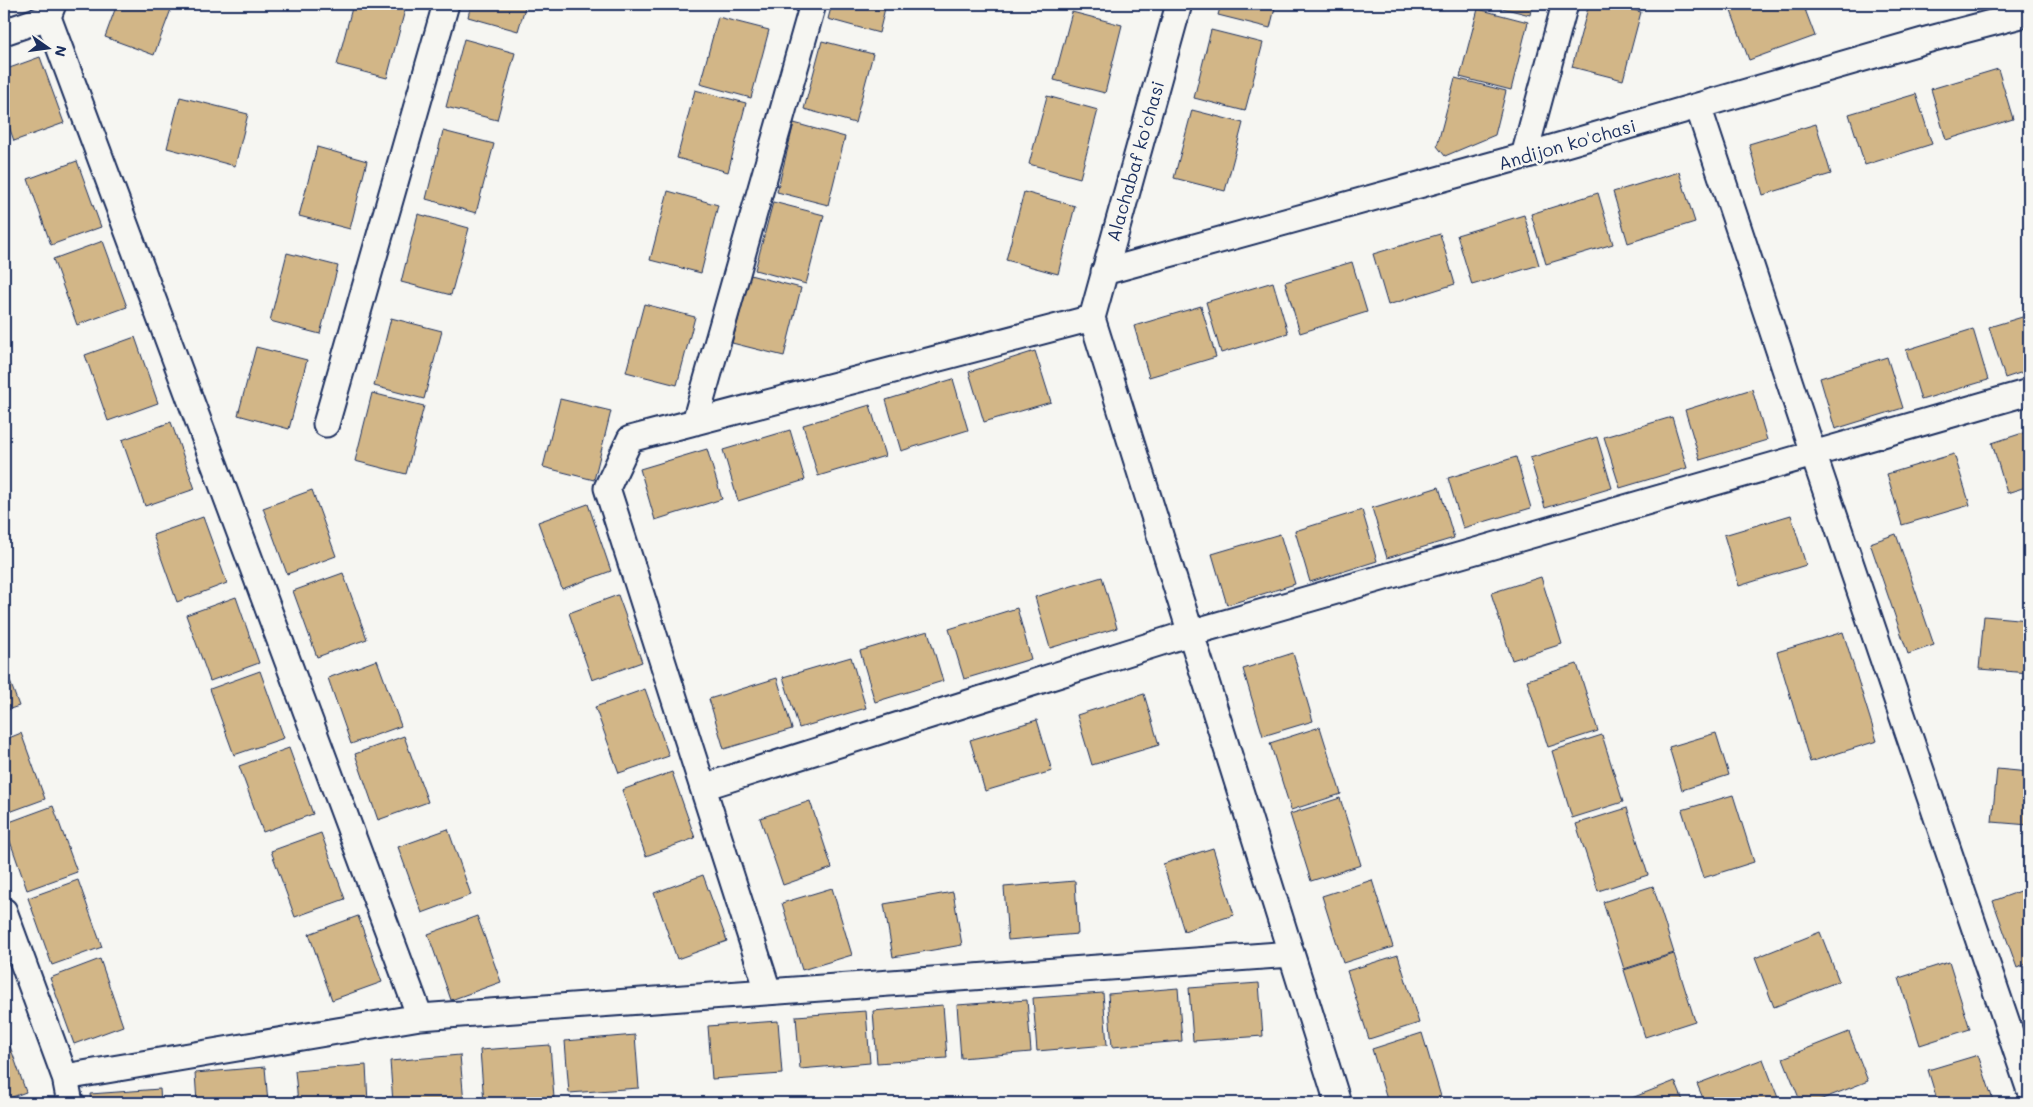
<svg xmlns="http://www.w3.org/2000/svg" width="2033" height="1107" font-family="Mali,sans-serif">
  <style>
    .building { fill: #d2b687; stroke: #1b2f5e }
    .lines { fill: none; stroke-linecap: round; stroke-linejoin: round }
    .street-casing { stroke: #1b2f5e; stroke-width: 29 }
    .street { stroke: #f6f6f2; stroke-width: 25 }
    .labels { text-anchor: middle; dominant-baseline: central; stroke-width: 5; stroke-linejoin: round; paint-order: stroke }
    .street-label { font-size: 18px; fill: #1b2f5e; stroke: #f6f6f2 }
  </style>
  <rect width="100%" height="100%" fill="#f6f6f2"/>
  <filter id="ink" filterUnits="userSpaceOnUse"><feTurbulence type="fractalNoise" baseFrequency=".02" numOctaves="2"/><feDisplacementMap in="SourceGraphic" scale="10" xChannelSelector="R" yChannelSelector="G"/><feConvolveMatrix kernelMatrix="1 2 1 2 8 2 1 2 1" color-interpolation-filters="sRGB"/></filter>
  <g filter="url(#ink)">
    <path class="building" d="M117,4H173L154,55L105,37Z
      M353,4H379L405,10L387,78L337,65Z
      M471,4H526L518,31L468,17Z
      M832,4H886L879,33L828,19Z
      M1221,4H1276L1270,28L1218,15Z
      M1486,4H1532L1530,15Z
      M1589,4H1610L1641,12L1623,80L1572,67Z
      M1749,4H1803L1815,36L1749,60L1731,11Z
      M1478,9L1528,22L1511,90L1460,77Z
      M1072,12L1122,25L1105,93L1054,80Z
      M718,17L769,30L751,98L700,84Z
      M1211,30L1263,43L1245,111L1194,98Z
      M464,39L515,53L497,120L446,107Z
      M822,41L873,54L855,123L804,109Z
      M40,57L64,123L14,141L4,112V70Z
      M1998,69L2013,119L1946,140L1931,89Z
      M1455,78L1506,91L1495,135L1445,156L1437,146Z
      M695,90L746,103L728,172L677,158Z
      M1916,94L1932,144L1865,165L1849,114Z
      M1047,96L1098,110L1080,178L1029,164Z
      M180,97L248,114L235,166L167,148Z
      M1192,110L1243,123L1225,191L1174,178Z
      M794,123L845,137L828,205L777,192Z
      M1816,124L1831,174L1763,195L1749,144Z
      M443,131L494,144L476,213L426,199Z
      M317,147L367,161L350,229L299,216Z
      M77,161L101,227L51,245L28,179Z
      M1679,172L1695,222L1628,243L1613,192Z
      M668,191L718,205L701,273L650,260Z
      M1024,192L1075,206L1058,274L1006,260Z
      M1598,193L1613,244L1546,264L1531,214Z
      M773,202L824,215L806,284L755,270Z
      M418,214L469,228L451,295L401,282Z
      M1524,215L1539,265L1472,285L1457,235Z
      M1440,234L1455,284L1388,305L1373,254Z
      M103,241L127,307L77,325L53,259Z
      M287,253L338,266L320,334L270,321Z
      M1352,262L1367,312L1300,333L1285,282Z
      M750,275L801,288L784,356L732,343Z
      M1273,282L1288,333L1221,353L1206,302Z
      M644,304L695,317L677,385L626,372Z
      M1201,306L1216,357L1149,377L1134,326Z
      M2029,315V370L2005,378L1989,327Z
      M391,318L442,331L424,399L374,386Z
      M1973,329L1988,380L1921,400L1906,350Z
      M135,337L158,403L108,421L85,355Z
      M256,347L307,360L289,429L238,415Z
      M1035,351L1051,402L984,422L969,372Z
      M1887,357L1903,408L1835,429L1820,378Z
      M953,379L968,430L901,451L886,400Z
      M1752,389L1767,440L1700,460L1685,410Z
      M372,393L424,406L406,474L355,461Z
      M560,399L611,411L594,480L543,467Z
      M870,405L885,456L818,476L803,425Z
      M1672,417L1687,468L1620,488L1604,437Z
      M171,422L195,489L145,506L122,440Z
      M790,430L805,480L738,501L723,450Z
      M2029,431V486L2007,493L1992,443Z
      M1597,437L1612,488L1545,508L1530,458Z
      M707,449L722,499L655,520L640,469Z
      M1954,454L1970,505L1902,525L1887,474Z
      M1516,457L1531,508L1463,528L1448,478Z
      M1439,487L1454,538L1387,558L1372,508Z
      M312,490L336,556L287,574L263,508Z
      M588,504L611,571L562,589L538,522Z
      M1362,510L1377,561L1310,582L1295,531Z
      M1791,515L1806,565L1739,586L1724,535Z
      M203,517L227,583L177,602L153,535Z
      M1280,534L1295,584L1227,605L1212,554Z
      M1896,534L1934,645L1908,654L1870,543Z
      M343,573L367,639L317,657L293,591Z
      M1102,577L1117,628L1050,648L1035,597Z
      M1541,577L1562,644L1512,660L1491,593Z
      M618,595L642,662L592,680L569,613Z
      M236,597L259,663L210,681L186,615Z
      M1017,608L1031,659L964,679L949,629Z
      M1984,616L2029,620V673L1979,669Z
      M928,631L943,681L875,702L860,651Z
      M1843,632L1877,741L1810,762L1777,652Z
      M1293,653L1313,721L1263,736L1243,669Z
      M851,657L866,708L799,728L783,677Z
      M377,660L401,726L351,744L328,678Z
      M1577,664L1598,731L1548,747L1527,680Z
      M4,665L19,706L4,711Z
      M260,671L284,738L234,755L210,689Z
      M777,678L792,729L724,749L709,699Z
      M645,689L669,756L619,773L595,707Z
      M1144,694L1159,745L1092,765L1077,715Z
      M1037,720L1052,771L985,791L970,740Z
      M1320,727L1341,794L1291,810L1270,743Z
      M21,733L45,799L4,814V740Z
      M1716,733L1729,775L1682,790L1669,747Z
      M1602,735L1623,802L1572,818L1552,751Z
      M404,736L428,802L378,820L355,754Z
      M289,748L313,814L263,832L239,766Z
      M1997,769L2029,772V825L1992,822Z
      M672,772L695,838L646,856L622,790Z
      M1733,795L1754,862L1703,878L1682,810Z
      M1340,798L1361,865L1311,881L1290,814Z
      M810,801L832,868L783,885L760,818Z
      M53,806L77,872L27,890L4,824Z
      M1627,808L1648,875L1598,891L1576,824Z
      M448,829L471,895L422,913L398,847Z
      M321,833L345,899L295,917L271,851Z
      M1213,848L1234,915L1184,931L1163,864Z
      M703,875L727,941L677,959L654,893Z
      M78,880L102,947L52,965L28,898Z
      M1372,880L1393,947L1343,963L1322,896Z
      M1075,881L1078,934L1008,940L1004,887Z
      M1653,886L1674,953L1624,969L1603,902Z
      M832,888L852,955L802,970L782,903Z
      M2029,888V963L2017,968L1993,901Z
      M953,892L962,945L893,957L884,904Z
      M358,916L382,982L332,1000L309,934Z
      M477,916L501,982L451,1000L428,934Z
      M1820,932L1839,981L1774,1007L1755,958Z
      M1674,954L1695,1021L1645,1037L1624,970Z
      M1398,955L1419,1023L1369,1039L1347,971Z
      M100,959L123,1026L74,1044L50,978Z
      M1949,962L1970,1029L1920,1045L1899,978Z
      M1259,983L1263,1036L1193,1041L1189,988Z
      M1178,988L1182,1041L1112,1047L1108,994Z
      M1103,993L1107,1045L1037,1051L1033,998Z
      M1027,1000L1031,1052L961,1058L957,1005Z
      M943,1005L947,1058L877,1063L873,1011Z
      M866,1011L870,1063L800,1069L796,1016Z
      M778,1021L782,1074L712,1079L708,1026Z
      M4,1029L26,1092L4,1100Z
      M1849,1032L1868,1081L1812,1103H1801L1783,1058Z
      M1422,1033L1442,1100L1433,1103H1388L1372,1049Z
      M635,1035L639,1088L569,1093L565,1041Z
      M550,1045L554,1098L484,1103L480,1050Z
      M460,1055L464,1103H393L390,1061Z
      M1978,1055L1994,1103H1938L1928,1070Z
      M1763,1059L1780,1103H1705L1697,1084Z
      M366,1065L368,1103H298L295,1071Z
      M265,1067L268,1103H197L195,1073Z
      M1675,1081L1684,1103H1619Z
      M160,1089L161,1103H91L90,1094Z"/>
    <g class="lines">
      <g class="street-casing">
        <path id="street" d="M53,4L48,17L420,1017
          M4,32L48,17
          M1698,106L1813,453L2029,1088
          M1524,156L1565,4
          M1104,272L1524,156L1930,39L2029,13
          M1092,318L1338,1103
          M1092,318L1179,4
          M695,422L813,4
          M326,424L446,4
          M703,787L1190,633L2029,392
          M4,911L65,1077L70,1103
          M768,991L607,488L630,439L1092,318
          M65,1077L420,1017L1291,954"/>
      </g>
      <use href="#street" class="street"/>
    </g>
  </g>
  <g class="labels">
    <g class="street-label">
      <text transform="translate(1567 144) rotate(-16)">Andijon ko'chasi</text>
      <text transform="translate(1135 161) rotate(-74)">Alachabaf ko'chasi</text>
    </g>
  </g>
  <rect width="2033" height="1107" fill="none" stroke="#f6f6f2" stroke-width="20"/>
  <rect x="10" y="10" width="2013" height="1087" fill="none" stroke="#1b2f5e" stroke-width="2" filter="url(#ink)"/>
  <g transform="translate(48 48) rotate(104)" stroke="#f6f6f2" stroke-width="4" paint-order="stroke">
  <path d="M0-4L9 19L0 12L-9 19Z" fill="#1b2f5e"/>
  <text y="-8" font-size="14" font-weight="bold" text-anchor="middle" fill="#1b2f5e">N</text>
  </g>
</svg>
